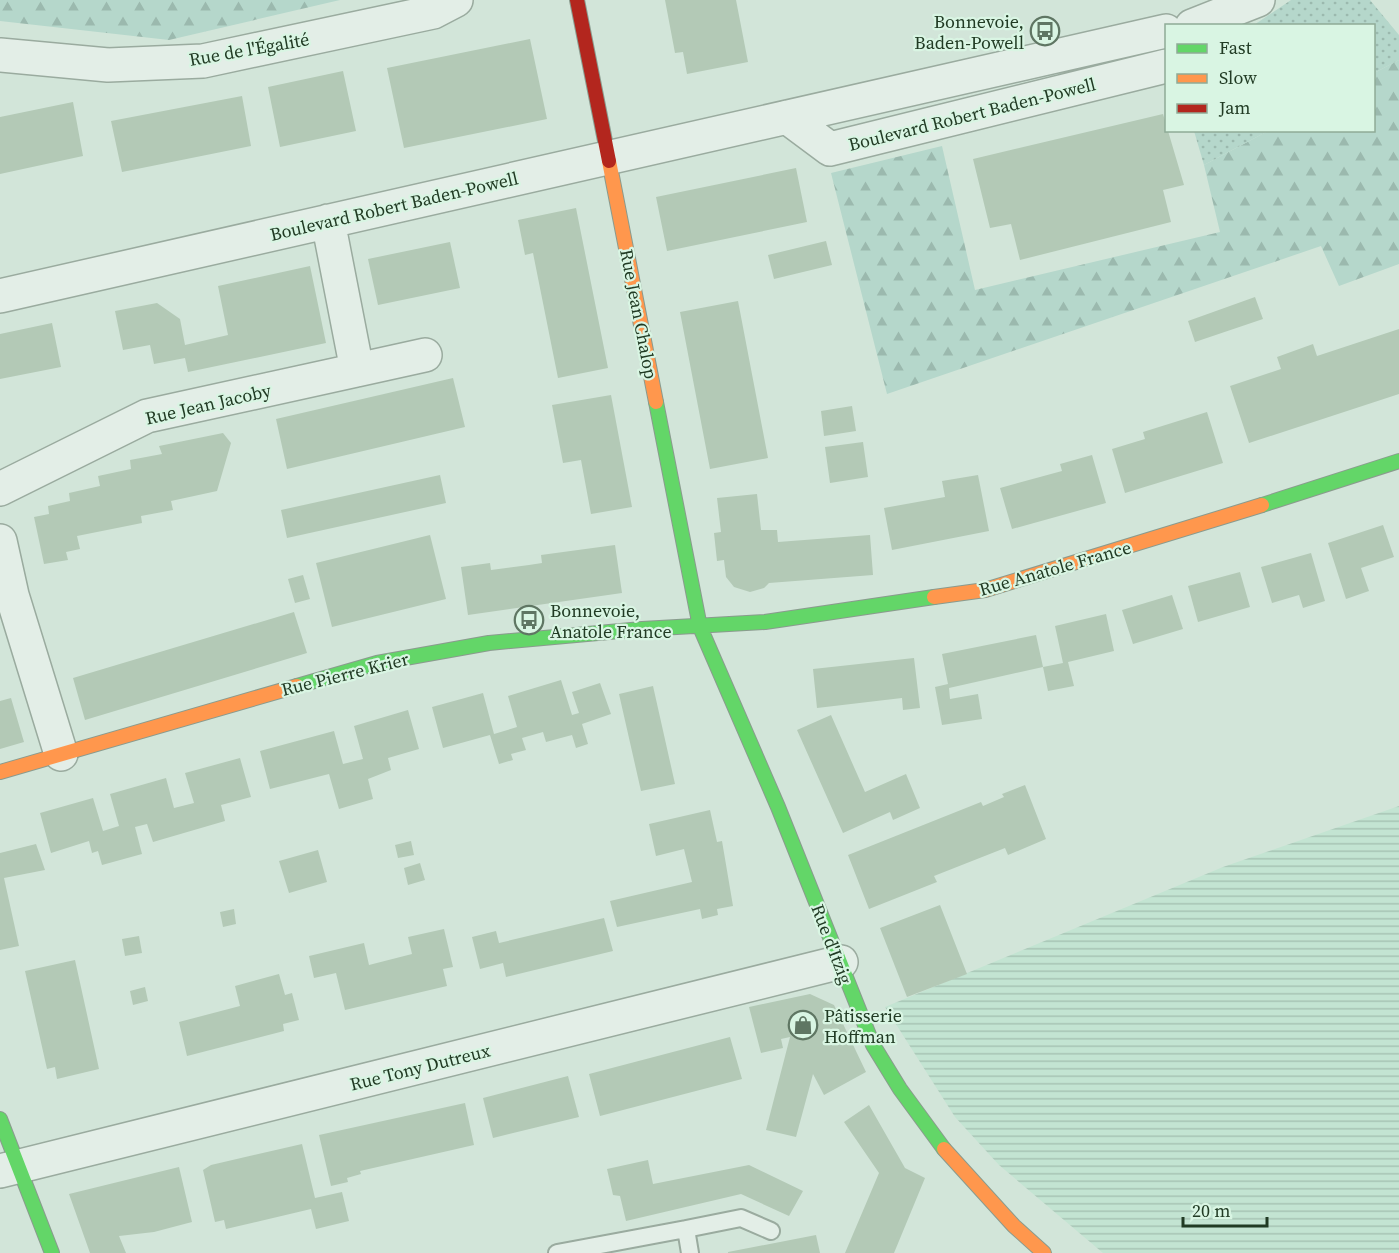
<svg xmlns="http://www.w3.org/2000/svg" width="1399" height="1253" font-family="'Source Serif 4',serif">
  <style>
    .farmland { fill: url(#farmland-rules) }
    .forest { fill: url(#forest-firs) }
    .park { fill: url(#park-dots) }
    .building { fill: #b3c9b6 }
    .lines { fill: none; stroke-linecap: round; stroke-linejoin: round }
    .lane-casing { stroke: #9aab9f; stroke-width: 20 }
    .street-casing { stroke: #9aab9f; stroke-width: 36 }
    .fast-casing { stroke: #8a9b8e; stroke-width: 16 }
    .slow-casing { stroke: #8a9b8e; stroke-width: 16 }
    .jam-casing { stroke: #8a9b8e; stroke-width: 16 }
    .lane { stroke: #e3eee7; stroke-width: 16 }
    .street { stroke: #e3eee7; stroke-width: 33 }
    .fast { stroke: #63d668; stroke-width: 14 }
    .slow { stroke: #ff974d; stroke-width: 14 }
    .jam { stroke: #b3261e; stroke-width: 14 }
    .labels { text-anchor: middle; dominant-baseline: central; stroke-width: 4.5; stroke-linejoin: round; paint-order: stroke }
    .poi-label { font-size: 18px; fill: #213b24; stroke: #d9f5e3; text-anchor: start }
    .street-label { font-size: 18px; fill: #213b24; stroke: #d9f5e3 }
  </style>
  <defs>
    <pattern id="farmland-rules" width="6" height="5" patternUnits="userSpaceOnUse" patternTransform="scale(1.5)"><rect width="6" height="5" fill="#c3e4d2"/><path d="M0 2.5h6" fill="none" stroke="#a7c4b4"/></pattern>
    <pattern id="forest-firs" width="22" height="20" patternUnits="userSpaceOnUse" patternTransform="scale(1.5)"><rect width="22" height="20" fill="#b5d7cb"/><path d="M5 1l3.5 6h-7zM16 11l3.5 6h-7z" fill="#9bb9ae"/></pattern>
    <pattern id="park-dots" width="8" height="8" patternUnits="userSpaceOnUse" patternTransform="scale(1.5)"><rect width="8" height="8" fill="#b5d7cb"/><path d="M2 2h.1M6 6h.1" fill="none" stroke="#9bb9ae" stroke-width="1.8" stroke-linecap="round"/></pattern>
  </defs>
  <rect width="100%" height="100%" fill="#d2e5d9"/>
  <path class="farmland" d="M1399,806V1253H1103L999,1165L955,1117L885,1007L1223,867Z"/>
  <path class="forest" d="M0,0H340L169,40L0,21Z
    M1399,60V264L1339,286L1321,246L887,394L831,173L942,146L975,290L1220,232L1204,165L1268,131L1374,130V73Z"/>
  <path class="park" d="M1291,0H1370L1399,35V60L1374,73V26L1254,25Z
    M1194,131V130L1268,131L1204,165Z"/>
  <path class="building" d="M665,0H736L748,62L687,74L683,52L675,53Z
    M530,39L547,119L404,148L387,68Z
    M343,71L356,131L280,147L268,87Z
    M242,96L251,146L122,172L111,121Z
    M73,102L83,156L0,174V117Z
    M1163,114L1184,185L1163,190L1171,222L1020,260L1011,224L990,228L973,159Z
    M796,168L807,222L667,251L656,197Z
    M576,208L608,368L558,378L533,253L525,255L518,220Z
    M826,241L832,265L774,279L768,255Z
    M450,242L460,288L378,305L368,259Z
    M310,266L326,343L188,372L185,358L154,364L150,345L123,350L115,311L157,303L180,319L185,345L228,335L218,286Z
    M1255,297L1263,319L1195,342L1188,321Z
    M738,301L768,458L710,469L680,312Z
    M52,323L61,367L0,379V334Z
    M1399,329V394L1249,443L1230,386L1281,369L1277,357L1313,344L1317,356Z
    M453,378L465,427L287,469L276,419Z
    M611,395L632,507L591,514L581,460L563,463L552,405Z
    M852,406L856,431L824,436L821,411Z
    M1207,412L1223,463L1125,493L1112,449L1145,439L1143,432Z
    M223,433L231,443L217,491L171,501L173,510L141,516L142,523L77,536L80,549L66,552L68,560L44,564L34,517L49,514L48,506L70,501L69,493L100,486L98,476L131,469L130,460L162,454L159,446Z
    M863,442L868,477L830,483L825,447Z
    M1092,455L1106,503L1012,529L1000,488L1062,471L1060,464Z
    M440,475L446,503L287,538L281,510Z
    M978,475L989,531L892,550L884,508L945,497L942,481Z
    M757,494L761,530H777L778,542L870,535L873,575L769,583L764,588L750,592L734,587L726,577L724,560L717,561L714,533L721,532L717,498Z
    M1383,525L1394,557L1361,568L1369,591L1346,599L1328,543Z
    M430,535L446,599L332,627L316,563Z
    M615,545L622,593L468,615L461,567L490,563L491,570L529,565L542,563L541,555Z
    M1311,553L1325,601L1303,608L1299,595L1272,603L1261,567Z
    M1240,572L1250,607L1198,622L1188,586Z
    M303,575L310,599L295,603L288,579Z
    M1172,595L1183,629L1133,644L1122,610Z
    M294,612L307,653L85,720L73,678Z
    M1106,614L1114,651L1068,662L1074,686L1048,691L1043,667L949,688L950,699L978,694L982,719L942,725L935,687L948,684L942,654L1036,635L1043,667L1063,663L1055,626Z
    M914,658L920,708L903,710L902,698L817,708L813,669Z
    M561,680L572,715L579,713L572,692L600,683L611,714L582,724L588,744L576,748L572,735L546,742L543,732L522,738L526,750L511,754L513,760L499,764L490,735L443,748L432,707L483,693L494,734L517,727L508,696Z
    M653,686L675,784L641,791L619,694Z
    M11,698L24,742L0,749V701Z
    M408,710L419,749L388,758L391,770L368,779L373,799L339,809L329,774L270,789L260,751L334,731L343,764L363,759L354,726Z
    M831,715L865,792L906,774L920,808L893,820L890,812L843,833L797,730Z
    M240,758L251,797L221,805L225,821L153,842L147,824L135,827L142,854L102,865L98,851L92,853L89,841L51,853L40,813L93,798L103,831L119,826L110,794L166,778L174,808L194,803L185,773Z
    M1025,785L1046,839L1008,855L1005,848L934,876L937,882L869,909L848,855L981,802L983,806L1004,797L1002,794Z
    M710,810L717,842L722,841L733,906L717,909L718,915L702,919L700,909L617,927L610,901L692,882L684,849L656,856L649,824Z
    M411,841L414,855L398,858L395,845Z
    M36,844L45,870L4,878L19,946L0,950V853Z
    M318,850L327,882L289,893L279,861Z
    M420,863L425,880L408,885L404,868Z
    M940,905L967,974L907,997L880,928Z
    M234,909L236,924L223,927L220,912Z
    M604,918L613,951L506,977L503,963L480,969L472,937L496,931L499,943Z
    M444,929L453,967L443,969L447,986L345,1010L336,973L314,978L309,956L364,943L369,965L412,954L408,937Z
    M139,936L142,953L125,956L122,939Z
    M75,960L99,1069L57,1079L55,1067L47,1069L25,971Z
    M279,974L285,995L292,993L299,1020L283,1024L284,1031L187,1056L179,1022L240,1006L235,986Z
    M145,987L148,1001L133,1005L130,991Z
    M810,994L834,1005L866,1072L824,1095L813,1074L796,1137L766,1130L790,1037L781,1039L783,1048L761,1053L749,1007Z
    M730,1037L742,1079L600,1116L589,1074Z
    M568,1076L579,1117L493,1138L483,1098Z
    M465,1103L474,1145L360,1171L361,1174L347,1178L348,1182L331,1186L319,1135Z
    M869,1105L905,1168L925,1178L894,1253H845L879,1173L844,1122Z
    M302,1144L315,1198L342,1192L349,1221L316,1229L311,1209L226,1229L224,1220L215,1222L203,1170L211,1165Z
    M648,1160L653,1184L749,1165L803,1191L789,1216L741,1194L626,1221L620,1196L613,1195L607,1169Z
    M179,1167L192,1222L154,1232L119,1236L126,1253H90L69,1194Z
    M816,1235L820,1253H728V1252Z"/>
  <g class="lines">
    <g class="lane-casing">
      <path id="lane" d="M686,1229L741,1218L771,1231
        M557,1253L686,1229L690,1253"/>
    </g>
    <g class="street-casing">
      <path id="street" d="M1192,26L1258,0
        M0,55L108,65L203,61L433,12L456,0
        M787,117L830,149L1166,66
        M0,296L1166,31
        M357,370L425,355
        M0,489L147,416L357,370L328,221
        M0,541L12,595L61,754
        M0,1171L841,962"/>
    </g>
    <g class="fast-casing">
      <path id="fast" d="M656,402L700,627L778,807L873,1045L900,1089L944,1149
        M1262,505L1399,461
        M297,686L377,663L489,643L642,629L765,622L934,597
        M0,1119L52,1253"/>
    </g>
    <g class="slow-casing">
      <path id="slow" d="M609,161L656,402
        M934,597L985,590L1262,505
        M0,772L297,686
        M944,1149L1014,1226L1044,1253"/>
    </g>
    <g class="jam-casing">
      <path id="jam" d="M577,0L609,161"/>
    </g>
    <use href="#lane" class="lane"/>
    <use href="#street" class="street"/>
    <use href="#fast" class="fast"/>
    <use href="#slow" class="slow"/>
    <use href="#jam" class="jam"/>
  </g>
  <defs>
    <g id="bus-ring" transform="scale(1.5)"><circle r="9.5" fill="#d9f5e3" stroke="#5f7663" stroke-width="1.5"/><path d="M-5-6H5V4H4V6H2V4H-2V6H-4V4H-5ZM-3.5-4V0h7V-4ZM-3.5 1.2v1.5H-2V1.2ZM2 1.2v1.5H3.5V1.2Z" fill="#5f7663"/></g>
    <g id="shop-ring" transform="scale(1.5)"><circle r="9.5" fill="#d9f5e3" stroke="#5f7663" stroke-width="1.5"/><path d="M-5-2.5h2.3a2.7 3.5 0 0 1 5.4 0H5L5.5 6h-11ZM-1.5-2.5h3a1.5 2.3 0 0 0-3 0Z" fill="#5f7663"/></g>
  </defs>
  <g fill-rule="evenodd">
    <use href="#bus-ring" x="1045" y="31"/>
    <use href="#bus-ring" x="529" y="620"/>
    <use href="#shop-ring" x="803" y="1025"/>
  </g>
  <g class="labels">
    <g class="poi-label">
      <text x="1024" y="21" text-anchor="end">Bonnevoie,<tspan x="1024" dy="21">Baden-Powell</tspan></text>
      <text x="550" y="610">Bonnevoie,<tspan x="550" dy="21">Anatole France</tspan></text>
      <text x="824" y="1015">Pâtisserie<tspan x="824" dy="21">Hoffman</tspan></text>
    </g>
    <g class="street-label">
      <text transform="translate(249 49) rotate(-10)">Rue de l'Égalité</text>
      <text transform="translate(972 114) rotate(-14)">Boulevard Robert Baden-Powell</text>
      <text transform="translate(394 206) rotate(-13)">Boulevard Robert Baden-Powell</text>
      <text transform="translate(639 314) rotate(79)">Rue Jean Chalop</text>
      <text transform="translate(208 404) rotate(-13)">Rue Jean Jacoby</text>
      <text transform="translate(1055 568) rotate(-16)">Rue Anatole France</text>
      <text transform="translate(345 674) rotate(-14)">Rue Pierre Krier</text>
      <text transform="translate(832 944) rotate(69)">Rue d'Itzig</text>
      <text transform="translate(420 1067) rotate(-14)">Rue Tony Dutreux</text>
    </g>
  </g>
  <rect x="1165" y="24" width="210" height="108" fill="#d9f5e3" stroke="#8fab97" stroke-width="1.5"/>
  <rect x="1177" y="44" width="30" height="9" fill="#63d668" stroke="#8fab97" stroke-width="1.5"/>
  <text x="1219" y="54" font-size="18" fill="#213b24">Fast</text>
  <rect x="1177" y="74" width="30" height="9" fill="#ff974d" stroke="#8fab97" stroke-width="1.5"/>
  <text x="1219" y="84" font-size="18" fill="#213b24">Slow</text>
  <rect x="1177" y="104" width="30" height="9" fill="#b3261e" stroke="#8fab97" stroke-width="1.5"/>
  <text x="1219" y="114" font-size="18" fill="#213b24">Jam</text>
  <path d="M1183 1217v9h84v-9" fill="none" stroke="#213b24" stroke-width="3"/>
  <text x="1192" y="1217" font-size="18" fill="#213b24" stroke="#d9f5e3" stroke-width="4.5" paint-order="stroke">20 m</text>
</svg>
